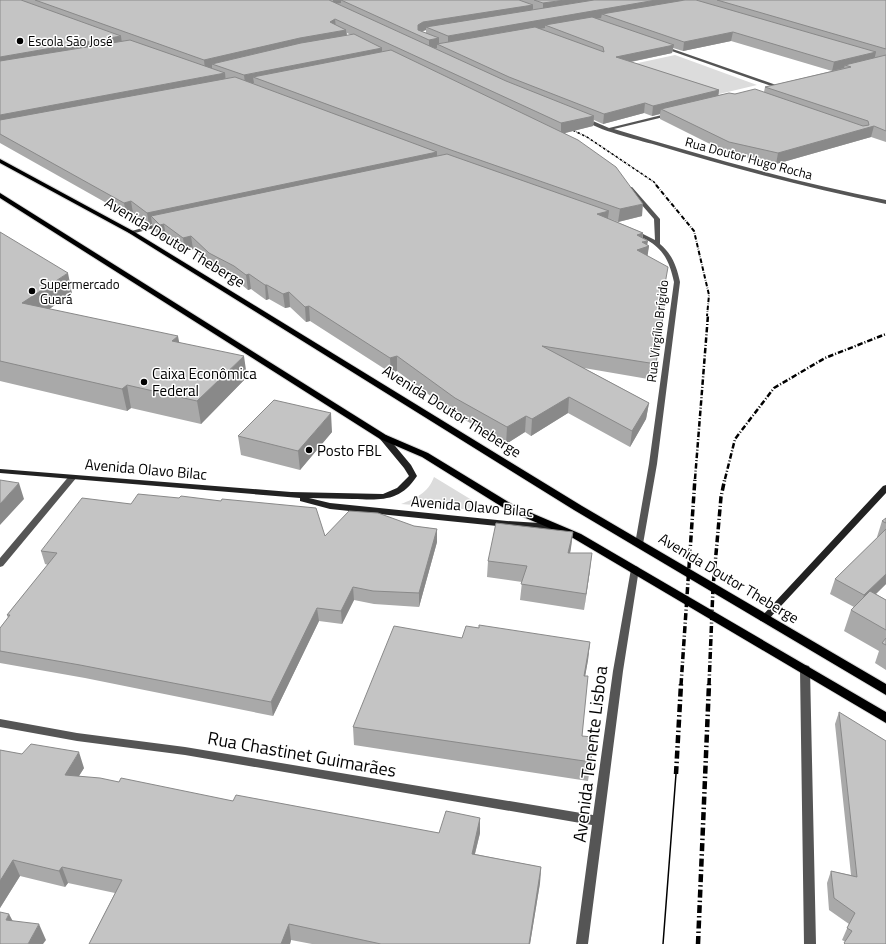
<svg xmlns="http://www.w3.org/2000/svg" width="886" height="944" font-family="'Titillium Web',sans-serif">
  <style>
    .green { fill: #dcdcdc }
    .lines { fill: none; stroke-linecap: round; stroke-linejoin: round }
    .primary-casing { stroke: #dbdbdb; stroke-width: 2 }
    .street { fill: #555; fill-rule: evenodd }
    .secondary { fill: #222; fill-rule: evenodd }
    .primary { fill: #000; fill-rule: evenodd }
    .tram { stroke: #000; stroke-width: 1.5 }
    .rail-far4 { stroke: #000; stroke-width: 1.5; stroke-dasharray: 2.5 1 0.5 1; stroke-linecap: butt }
    .rail-far3 { stroke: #000; stroke-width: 2; stroke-dasharray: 4.5 1.5 0.5 1.5; stroke-linecap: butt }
    .rail-far2 { stroke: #000; stroke-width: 2.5; stroke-dasharray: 5.5 2 1 2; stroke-linecap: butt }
    .rail-far1 { stroke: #000; stroke-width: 3.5; stroke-dasharray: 7 2.5 1 2.5; stroke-linecap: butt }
    .rail { stroke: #000; stroke-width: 4.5; stroke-dasharray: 8 3 1.5 3; stroke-linecap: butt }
    .wall { fill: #a9a9a9; fill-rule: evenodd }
    .shaded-wall { fill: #898989 }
    .building { fill: #c4c4c4; stroke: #898989 }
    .poi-dot { fill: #000; stroke: #fff; stroke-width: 1.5 }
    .labels { text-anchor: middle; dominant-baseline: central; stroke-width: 3; stroke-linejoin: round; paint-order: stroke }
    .far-poi-label { font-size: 13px; fill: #000; stroke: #fff; text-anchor: start }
    .far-street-label { font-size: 13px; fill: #000; stroke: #fff }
    .street-label { font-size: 15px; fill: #000; stroke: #fff }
    .poi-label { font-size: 15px; fill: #000; stroke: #fff; text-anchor: start }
    .near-street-label { font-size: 18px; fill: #000; stroke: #fff }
  </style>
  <rect width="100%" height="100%" fill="#fff"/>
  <path class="green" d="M675,55L757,85L715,95L624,66Z
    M434,477L485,508L488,511L401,504C416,498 428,493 434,477Z"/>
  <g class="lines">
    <g class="primary-casing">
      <path id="primary" d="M0,159L133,231L582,506L886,684V695L574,510L129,233L0,163Z
        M0,193L386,435L428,453L515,506L581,534L886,712V723L573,538L507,510L422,457L380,439L0,198Z"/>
    </g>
    <path class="street" d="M664,46L779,86L780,87L777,88L663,48Z
      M670,113H672V115L614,129C704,156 794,182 886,200V204C808,188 732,168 656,145C635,139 599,131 582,119L586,118L609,128Z
      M628,187H632L660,219V244C672,254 677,267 680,282L657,464L643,544L639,547L635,544L649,464L674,282C670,264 665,250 647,240C642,237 635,235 630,231L635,230L655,240L654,219L628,189Z
      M164,222L166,223V225L131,234L128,232Z
      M70,475H73L77,477L3,566L0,567V558Z
      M635,566L638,567L639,569L623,671L588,944H576L592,825L185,755L77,741L0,727V719L77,733L185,747L593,815L613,671L631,569L632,567Z
      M805,665L809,666L810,669L816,944H804L800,669L801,666Z"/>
    <path class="secondary" d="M380,435H386L411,465L417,476C400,502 381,500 353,499C338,499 324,498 309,498L330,503L507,521L555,524L559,527L555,530L507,527L330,509L300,501V498L0,473V469L291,492L383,494L397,488L409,476L404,468L380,439L379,437Z
      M886,485V493L767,621H761L759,619L761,617L883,486Z"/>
    <use href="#primary" class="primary"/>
    <path class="tram" d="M663,944L676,774"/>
    <path class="rail-far4" d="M564,126L587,137L654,182L657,186"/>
    <path class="rail-far3" d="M656,185L694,231L709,295L707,316"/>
    <path class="rail-far2" d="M695,479L708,315
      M725,479L735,439L774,388L825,358L886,334"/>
    <path class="rail-far1" d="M681,685L695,478
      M709,685L713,588L721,497L725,478"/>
    <path class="rail" d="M676,774L681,684
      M698,944L709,684"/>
  </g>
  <path class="wall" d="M0,0H682V1L685,0H886V142L871,137L776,164L728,153L660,119V114L652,116L644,113L603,124L594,120L593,126L565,133L642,216L618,222L608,218L643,233V238L648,246H649L647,255L665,286V302L654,380L584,368L649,403L646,419L630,447L568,413L531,436L525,432L506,444L455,414L397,371L391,373L310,321L306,322L290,307L285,308L269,299L266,300L251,289L248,290L236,280L211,267L193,249L185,252L166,237L162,238L153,229L152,224L149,225L133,213L126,214L0,143ZM426,30V33L422,31H423ZM347,33L351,35L347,36ZM731,41L832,71L765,87L764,92L718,95L719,90L631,62L672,53L673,48L683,51Z
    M0,232L72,293L49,309L179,342L247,377L201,424L131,408L127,411L0,381Z
    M332,432L300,470L241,455L238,436Z
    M886,518V584L876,594L886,600V670L875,663L879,651L844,631L851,610L854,607L830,594L835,579L878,537H877L882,521Z
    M414,526L437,529V542L419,607L374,604L354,600L342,624L319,621L273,716L85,678L0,663V628L8,618L7,615L48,565L45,564L41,551L325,536Z
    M573,532L570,553L590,570L584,610L520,600L522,582L487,577L488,561Z
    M479,628L590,642L588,660L585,676L582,736L591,762L588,781L354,745L353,727L462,638Z
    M839,712L886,944H844L846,942L842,940L849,924L829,910L827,883L831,871L851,875L835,724Z
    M0,750L84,768L79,776L119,782L233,801L439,833L480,818V833L475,854L541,867L540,883L530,944H312L291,940L290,944H89L115,893L68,883L65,887L20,876L0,908Z"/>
  <path class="shaded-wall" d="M333,0H366H341V3L333,4Z
    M565,0H616L543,12V3Z
    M656,0H682V3L602,14L601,18L551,27L545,25V28L448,45V36Z
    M533,5V13L426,27V30L423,31L418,34V25L423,22Z
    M335,19L336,28L330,22Z
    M346,30L347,39L212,64V68L205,70L204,60L300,38Z
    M733,32L731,41L683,51L684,42Z
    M121,36L122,44L0,66V57Z
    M439,38V45L437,44V48L429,49V40Z
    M674,45L672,53L615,65L616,57Z
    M382,48V56L253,77L254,83L245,84L244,75Z
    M876,52L874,61L845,65L844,68L832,71L834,62Z
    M225,73L226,83L0,126V115Z
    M719,90L718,99L661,109L660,114L652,116L653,106Z
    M645,103L644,113L603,124L604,114Z
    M594,116L593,126L561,134V123Z
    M874,126L871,137L776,164L778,153Z
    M437,152V164L151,216L152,224L149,225L147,213Z
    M131,201L133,213L126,214L124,203Z
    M643,204L642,216L618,222L620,209Z
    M609,211L607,224L597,214Z
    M164,224L166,237L162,238L160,225Z
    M643,233L642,242L648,241L647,246H649L647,260L637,250V235Z
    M191,236L193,249L185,252L183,238Z
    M68,273L72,293L28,324L22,303Z
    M249,274L251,289L248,290L246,275Z
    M265,285H267L269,299L266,300Z
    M289,292L290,307L285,308L283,294Z
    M309,306L310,321L306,322L305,307Z
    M178,336L182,357L172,341Z
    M244,356L247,377L201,424L197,401Z
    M397,356V371L391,373L390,358Z
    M127,385L131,408L127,411L122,389Z
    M569,397L568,413L531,436L532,419Z
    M649,403L646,419L630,447L632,431Z
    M331,413L332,432L300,470L298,451Z
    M526,416L525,432L506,444L507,427Z
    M19,483L24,499L0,525V504Z
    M437,529V542L419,607V593Z
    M573,532L571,548L567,569L568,553Z
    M592,553L590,570L584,610L586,594Z
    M886,574V584L859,610L864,595Z
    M353,587L354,600L342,624L341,611Z
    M317,608L319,621L273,716L271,702Z
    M590,642L588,660L582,694L584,676Z
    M79,752L84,768L70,790L65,775Z
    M480,818V833L471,869L472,854Z
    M13,860L20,876L0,908V881Z
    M62,867L68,883L65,887L59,871Z
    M541,867L540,883L530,944H529Z
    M9,914L17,929L6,920Z
    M39,924L46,940L43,944H28Z
    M289,924L291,940L290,944H281Z"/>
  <path class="building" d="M0,0H21L121,36L0,57Z
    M35,0H329L506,81L594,116L561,123L335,19L330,22L346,30L300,38L204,60Z
    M341,0H519L533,5L423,22L418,25V30L439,38L429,40Z
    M534,0H565L543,3Z
    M594,0H656L448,36L426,27Z
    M685,0H696L876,52L834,62L733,32L684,42L602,14Z
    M717,0H886V49Z
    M592,17L674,45L616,57L719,90L653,106L645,103L604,114L509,77L437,44L535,27L604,52L603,47L545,25Z
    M354,34L382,48L244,75L212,64L301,43Z
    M130,40L225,73L0,115V61Z
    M391,50L578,140L616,167L643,204L620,209L451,150L253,77Z
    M886,55V131L874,126L778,153L729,142L661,109L729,93L735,94L755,89L863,126L869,125L868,121L765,87L851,67L845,65Z
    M235,77L437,152L147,213L131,201L124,203L0,134V120Z
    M447,154L609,211L597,214L643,233L637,235L648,241L642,242L649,246L637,250L668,267L665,284V302L656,364L542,346L649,403L632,431L569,397L532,419L526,416L507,427L455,398L397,356L390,358L309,306L305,307L289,292L283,294L267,285H265L249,274L246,275L234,266L209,253L191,236L183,238L164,224L160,225L151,216Z
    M0,232L68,273L22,303L178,336L172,341L244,356L197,401L127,385L122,389L0,361Z
    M274,400L331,413L298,451L238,436Z
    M0,480L19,483L0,504Z
    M138,494L179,498L181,496L221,501L222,499L316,508L325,536L349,511L378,513L414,526L437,529L419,593L373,591L353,587L341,611L317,608L271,702L80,665L0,651V628L10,615H7L57,553L41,551L82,498L131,504Z
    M886,518V523L882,521Z
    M496,523L573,532L568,553H592L586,594L521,584L527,566L488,561Z
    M886,529V574L864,595L835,579Z
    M870,591L886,600V630L851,610Z
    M479,625L590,642L584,676H588L582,736L593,737L591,762L353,727L394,626L462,638L466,626L479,628Z
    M886,638V645L882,643Z
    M839,712L886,741V944H845L844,943L852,931L847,928L855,913L834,898L831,871L857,877Z
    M31,744L79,752L65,775L100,778L119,782L121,778L233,801L236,795L439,833L446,811L480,818L472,854L541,867L529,944H381L289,924L281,944H89L122,880L62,867L59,871L13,860L0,881V750L22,754Z
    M0,912L9,914L6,920L39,924L28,944H0Z"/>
  <g class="poi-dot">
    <circle cx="20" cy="41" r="4"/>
    <circle cx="32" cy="291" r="4"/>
    <circle cx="144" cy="382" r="4"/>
    <circle cx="309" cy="450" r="4"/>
  </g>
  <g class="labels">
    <g class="far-poi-label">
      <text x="28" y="41">Escola São José</text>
      <text x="40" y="284">Supermercado<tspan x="40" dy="15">Guará</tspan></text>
    </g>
    <g class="far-street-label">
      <text transform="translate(749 158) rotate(15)">Rua Doutor Hugo Rocha</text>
      <text transform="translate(657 331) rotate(-83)">Rua Virgílio Brígido</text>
    </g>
    <g class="street-label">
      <text transform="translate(175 242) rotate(31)">Avenida Doutor Theberge</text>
      <text transform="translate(452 411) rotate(32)">Avenida Doutor Theberge</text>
      <text transform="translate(146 469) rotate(5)">Avenida Olavo Bilac</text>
      <text transform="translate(472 506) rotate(5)">Avenida Olavo Bilac</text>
      <text transform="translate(729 578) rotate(31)">Avenida Doutor Theberge</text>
    </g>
    <g class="poi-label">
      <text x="152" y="373">Caixa Econômica<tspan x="152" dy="17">Federal</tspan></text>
      <text x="317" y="450">Posto FBL</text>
    </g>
    <g class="near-street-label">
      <text transform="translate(302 754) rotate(10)">Rua Chastinet Guimarães</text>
      <text transform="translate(590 754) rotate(-83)">Avenida Tenente Lisboa</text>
    </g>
  </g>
</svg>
